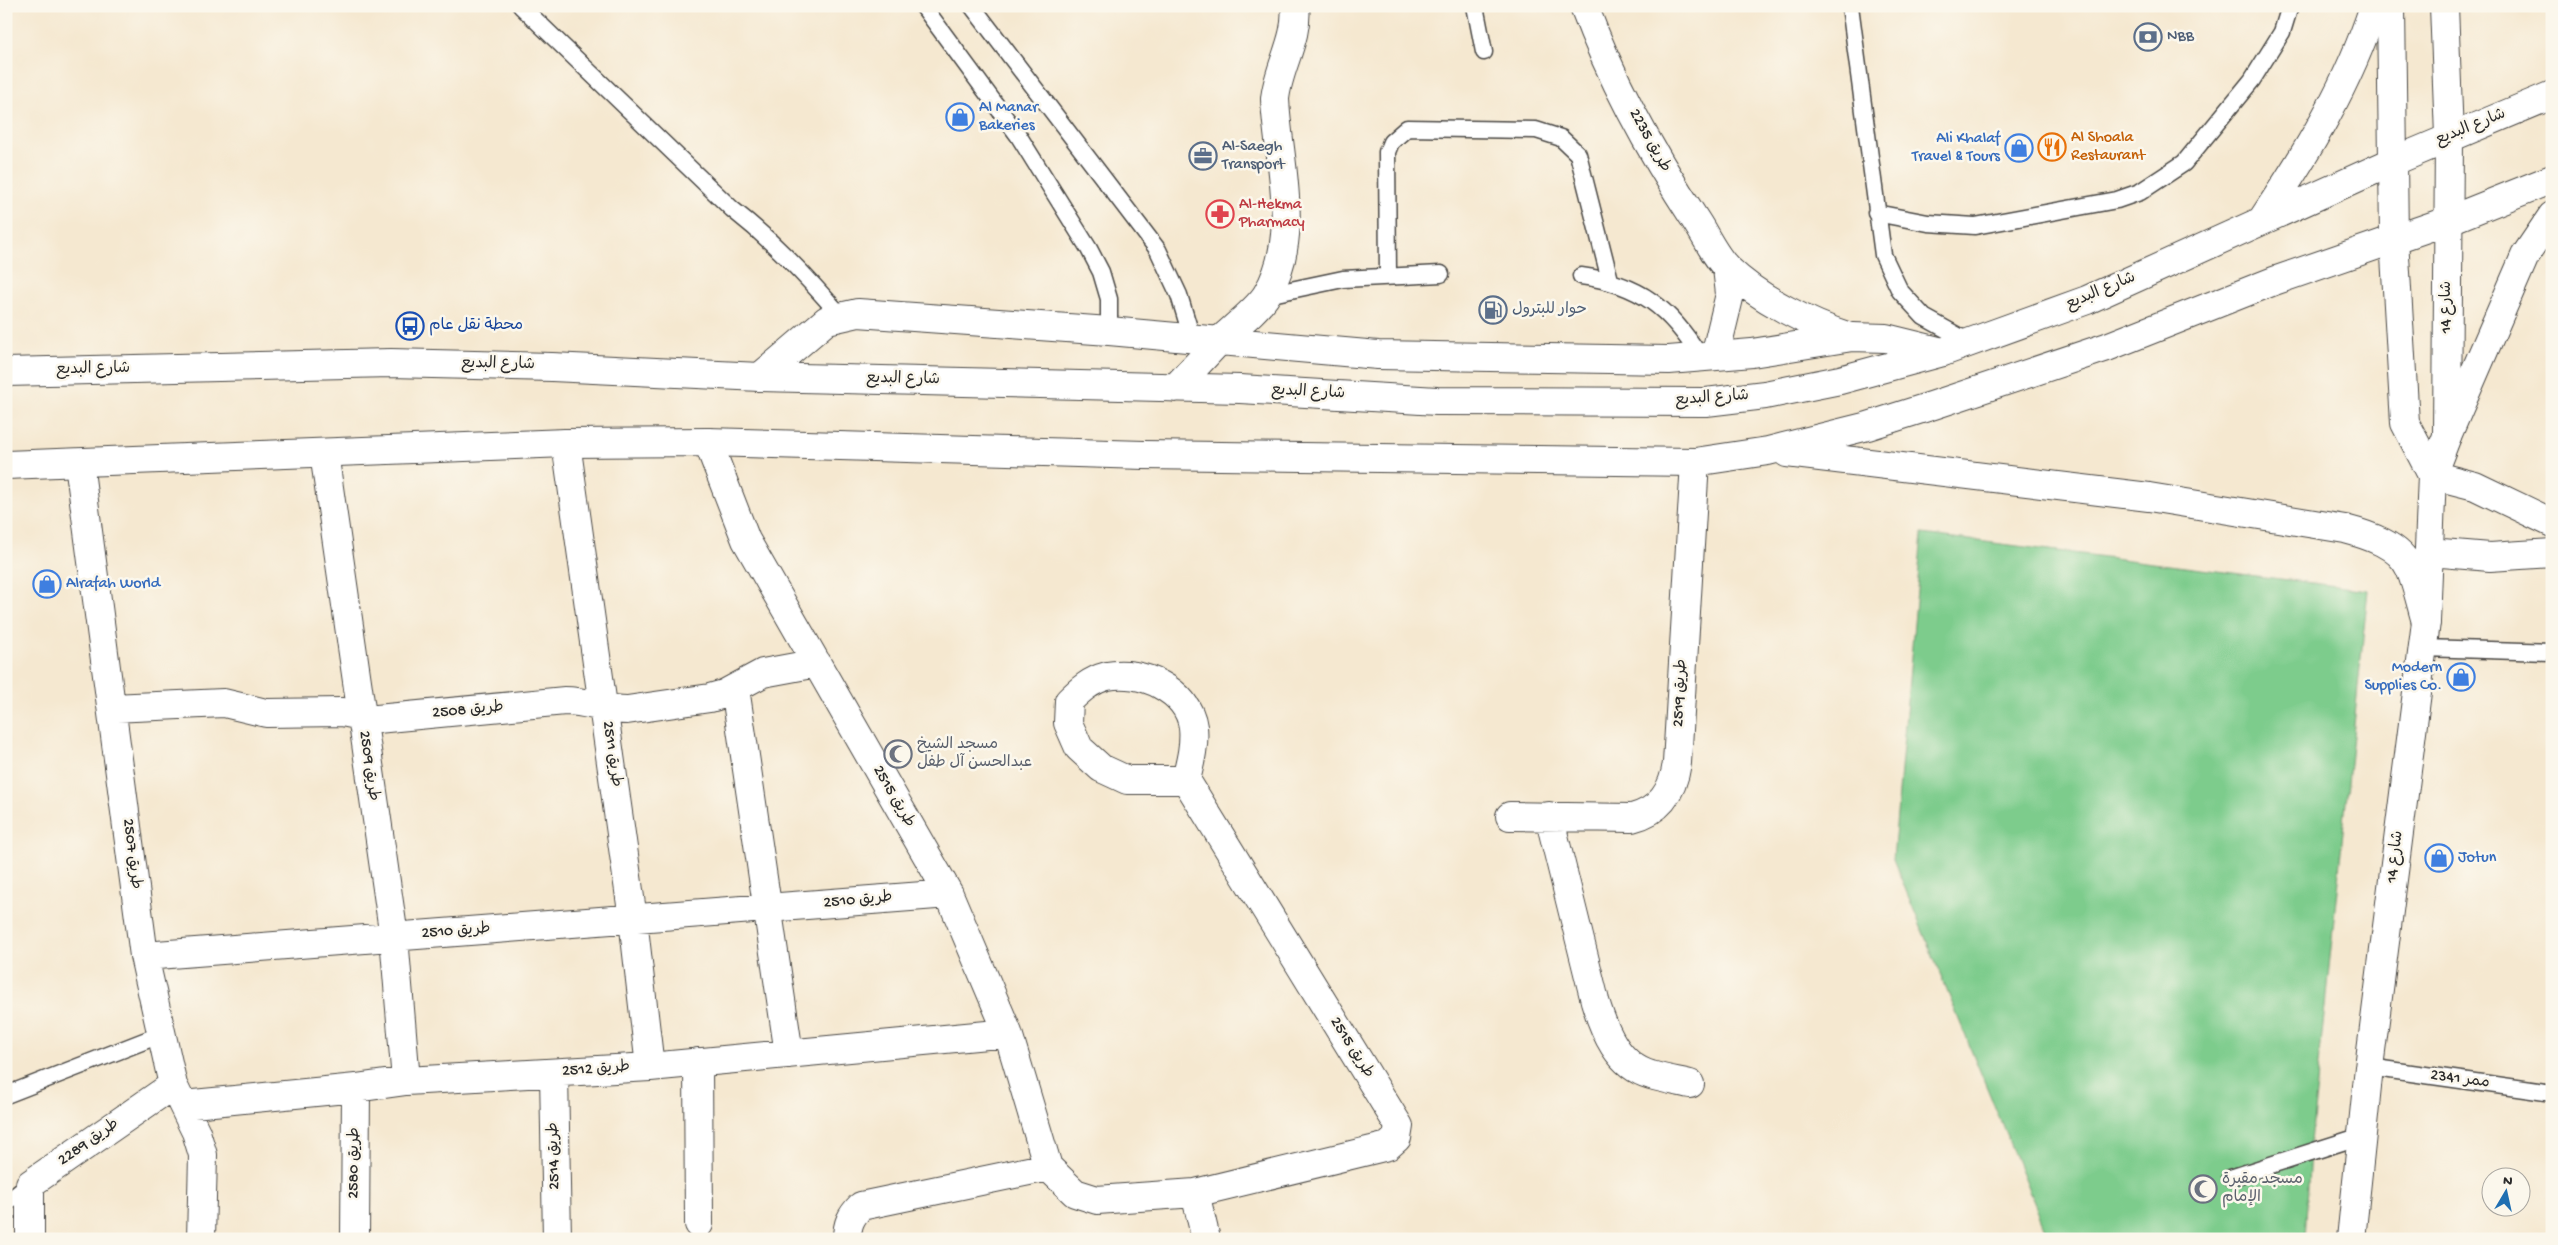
<svg xmlns="http://www.w3.org/2000/svg" width="2558" height="1245" font-family="'Gochi Hand','Playpen Sans Arabic',sans-serif">
  <style>
    .green { fill: #7dcc8c; stroke: #547c5c }
    .lines { fill: none; stroke-linecap: round; stroke-linejoin: round }
    .service-casing { stroke: #494744; stroke-width: 19 }
    .minor-casing { stroke: #494744; stroke-width: 30 }
    .tertiary-casing { stroke: #494744; stroke-width: 30 }
    .primary-casing { stroke: #494744; stroke-width: 30 }
    .service { stroke: #fff; stroke-width: 16 }
    .minor { stroke: #fff; stroke-width: 28 }
    .tertiary { stroke: #fff; stroke-width: 28 }
    .primary { stroke: #fff; stroke-width: 28 }
    .labels { text-anchor: middle; dominant-baseline: central; stroke-width: 5; stroke-linejoin: round; paint-order: stroke }
    .service-label { font-size: 16px; fill: #4e5e75; stroke: #fbf7ec; text-anchor: start }
    .shop-label { font-size: 16px; fill: #366cbe; stroke: #fbf7ec; text-anchor: start }
    .street-label { font-size: 16px; fill: #2b2b2b; stroke: #fbf7ec }
    .food-label { font-size: 16px; fill: #c56008; stroke: #fbf7ec; text-anchor: start }
    .health-label { font-size: 16px; fill: #be3a42; stroke: #fbf7ec; text-anchor: start }
    .transit-label { font-size: 16px; fill: #164399; stroke: #fbf7ec; text-anchor: start }
    .worship-label { font-size: 16px; fill: #5b616d; stroke: #fbf7ec; text-anchor: start }
  </style>
  <rect width="100%" height="100%" fill="#fbf7ec"/>
  <filter id="ink" filterUnits="userSpaceOnUse"><feTurbulence type="fractalNoise" baseFrequency=".02" numOctaves="2"/><feDisplacementMap in="SourceGraphic" scale="10" xChannelSelector="R" yChannelSelector="G"/><feConvolveMatrix kernelMatrix="1 2 1 2 8 2 1 2 1" color-interpolation-filters="sRGB"/></filter>
  <filter id="wash" filterUnits="userSpaceOnUse"><feTurbulence type="fractalNoise" baseFrequency=".0096" numOctaves="4" result="noise"/><feDisplacementMap in="SourceGraphic" scale="20" xChannelSelector="R" yChannelSelector="G"/><feGaussianBlur stdDeviation="1.12" result="paint"/><feColorMatrix in="noise" values="0 0 0 0 0 0 0 0 0 0 0 0 0 0 0 0 0 1.4 0 .05"/><feComposite in="paint" operator="in"/></filter>
  <g filter="url(#wash)">
    <rect width="100%" height="100%" fill="#f5e8d0"/>
    <path class="green" d="M1922,534L2368,590L2310,1151L2305,1239H2049L1893,859Z"/>
  </g>
  <g filter="url(#ink)">
    <g class="lines">
      <g class="service-casing">
        <path id="service" d="M521,6L732,209C773,241 806,276 840,315
          M923,6L1018,135L1089,249L1101,272L1109,299V331
          M972,6L1158,250L1179,295L1192,338
          M1475,6L1484,52
          M1850,6L1883,255L1900,291L1924,317L1969,342
          M1876,213L1928,223L1975,226L2117,200L2140,192L2184,163L2252,80L2282,32L2290,6
          M1388,275L1387,152L1391,142L1407,128L1536,130L1561,138L1578,154L1610,280
          M1581,276C1640,284 1670,308 1701,358
          M1267,295L1343,279L1441,274
          M2423,648L2552,652
          M2369,1067L2552,1093
          M6,1095L162,1034
          M2230,1178L2361,1136
          M6,1203L30,1184"/>
      </g>
      <g class="minor-casing">
        <path id="minor" d="M1584,6C1612,82 1652,154 1696,221C1706,236 1715,257 1728,269C1759,299 1809,324 1850,337
          M1218,342C1231,330 1259,308 1267,294C1302,235 1278,162 1275,99C1278,67 1299,38 1295,6
          M1715,356L1730,294L1727,268
          M760,377L827,320L858,313L1109,331L1378,355L1669,360L1752,353L1852,337L1886,338L1943,352
          M708,442L746,540L949,894L1008,1033L1048,1167L1075,1193L1097,1200L1195,1193L1206,1239
          M566,443L633,919L650,1067
          M324,453L394,937L406,1081
          M79,463L144,956L173,1085L196,1132L203,1155L201,1239
          M735,688L789,1054
          M112,708L224,703L266,713L342,712L377,719L565,701C587,701 606,710 627,710L710,698L724,694L763,673L817,663
          M1186,780H1127L1101,768L1079,748L1068,723L1069,701C1080,690 1091,680 1107,676C1141,669 1188,690 1193,727C1195,745 1190,763 1186,780L1399,1126L1397,1138L1388,1146L1195,1193
          M1510,816L1632,818C1660,811 1673,791 1677,763L1695,462
          M1549,816L1595,1001C1604,1031 1618,1066 1651,1075C1664,1079 1677,1081 1690,1084
          M144,956L949,894
          M698,1062L699,1224
          M554,1073L557,1239
          M183,1105L356,1088L406,1081L650,1067L1008,1033
          M30,1239V1184L173,1085
          M355,1239L356,1088
          M847,1239C847,1224 851,1216 861,1206L1048,1167"/>
      </g>
      <g class="tertiary-casing">
        <path id="tertiary" d="M2391,6L2394,239L2405,423L2432,475
          M2432,475L2475,486L2552,523
          M2430,552L2490,557L2552,553
          M2351,1239L2369,1067L2426,622L2432,475L2447,436L2449,136L2444,6"/>
      </g>
      <g class="primary-casing">
        <path id="primary" d="M2262,220C2307,153 2349,84 2374,6
          M6,372L391,363L552,367L760,377L1240,389L1437,401L1706,402L1765,395L1840,380L1943,352L2087,300L2392,162L2552,95
          M1175,388L1218,342
          M2447,436L2525,256L2552,216
          M1787,453L2149,497L2345,529C2368,535 2400,545 2410,569C2417,585 2421,605 2426,622
          M6,465L566,443L708,442L1144,455L1695,462L1768,451L1868,426L1934,405L2107,347L2274,281L2447,221L2552,179"/>
      </g>
      <use href="#service" class="service"/>
      <use href="#minor" class="minor"/>
      <use href="#tertiary" class="tertiary"/>
      <use href="#primary" class="primary"/>
    </g>
  </g>
  <defs>
    <g id="bank-ring" transform="scale(1.4375)"><circle r="9.5" fill="#fbf7ec" stroke="#5c6f8a" stroke-width="1.5"/><path d="M-6-4H6V4H-6ZM0-2.3a2.3 2.3 0 1 0 0 4.6a2.3 2.3 0 1 0 0-4.6Z" fill="#5c6f8a"/></g>
    <g id="shop-ring" transform="scale(1.4375)"><circle r="9.5" fill="#fbf7ec" stroke="#3f7fe0" stroke-width="1.5"/><path d="M-5-2.5h2.3a2.7 3.5 0 0 1 5.4 0H5L5.5 6h-11ZM-1.5-2.5h3a1.5 2.3 0 0 0-3 0Z" fill="#3f7fe0"/></g>
    <g id="restaurant-ring" transform="scale(1.4375)"><circle r="9.5" fill="#fbf7ec" stroke="#e8710a" stroke-width="1.5"/><path d="M-5-6h1v4h1v-4h1v4h1v-4h1v5L-1.5 .5V6h-2V.5L-5-1ZM5-6V6H3V1.5H1.5Q1.5-4 5-6Z" fill="#e8710a"/></g>
    <g id="office-ring" transform="scale(1.4375)"><circle r="9.5" fill="#fbf7ec" stroke="#5c6f8a" stroke-width="1.5"/><path d="M-6-3h4V-5.5h4V-3h4V5H-6ZM-1-4.5V-3h2v-1.5ZM-6 0V1H6V0Z" fill="#5c6f8a"/></g>
    <g id="pharmacy-ring" transform="scale(1.4375)"><circle r="9.5" fill="#fbf7ec" stroke="#e0444e" stroke-width="1.5"/><path d="M-2-6h4v4h4v4h-4v4h-4v-4h-4v-4h4Z" fill="#e0444e"/></g>
    <g id="fuel-ring" transform="scale(1.4375)"><circle r="9.5" fill="#fbf7ec" stroke="#5c6f8a" stroke-width="1.5"/><path d="M-5.5-6h7V0h2V4h1.3V-2.5L3-4.5l.8-.8L6-3V5H2.5V1h-1V6h-7ZM-4.2-4.7v3.2H.2V-4.7Z" fill="#5c6f8a"/></g>
    <g id="bus-ring" transform="scale(1.4375)"><circle r="9.5" fill="#fbf7ec" stroke="#1a4fb4" stroke-width="1.5"/><path d="M-5-6H5V4H4V6H2V4H-2V6H-4V4H-5ZM-3.5-4V0h7V-4ZM-3.5 1.2v1.5H-2V1.2ZM2 1.2v1.5H3.5V1.2Z" fill="#1a4fb4"/></g>
    <g id="mosque-ring" transform="scale(1.4375)"><circle r="9.5" fill="#fbf7ec" stroke="#6b7280" stroke-width="1.5"/><path d="M3.5-4.9A6 6 0 1 0 3.5 4.9A5 5 0 1 1 3.5-4.9Z" fill="#6b7280"/></g>
  </defs>
  <g fill-rule="evenodd">
    <use href="#bank-ring" x="2148" y="37"/>
    <use href="#shop-ring" x="960" y="117"/>
    <use href="#restaurant-ring" x="2052" y="147"/>
    <use href="#shop-ring" x="2019" y="148"/>
    <use href="#office-ring" x="1203" y="156"/>
    <use href="#pharmacy-ring" x="1220" y="214"/>
    <use href="#fuel-ring" x="1493" y="310"/>
    <use href="#bus-ring" x="410" y="326"/>
    <use href="#shop-ring" x="47" y="584"/>
    <use href="#shop-ring" x="2461" y="677"/>
    <use href="#mosque-ring" x="898" y="754"/>
    <use href="#shop-ring" x="2439" y="858"/>
    <use href="#mosque-ring" x="2203" y="1189"/>
  </g>
  <g class="labels">
    <g class="service-label">
      <text x="2167" y="37">NBB</text>
      <text x="1222" y="147">Al-Saegh<tspan x="1222" dy="18">Transport</tspan></text>
      <text x="1512" y="310">حوار للبترول</text>
    </g>
    <g class="shop-label">
      <text x="979" y="108">Al Manar<tspan x="979" dy="18">Bakeries</tspan></text>
      <text x="2000" y="139" text-anchor="end">Ali Khalaf<tspan x="2000" dy="18">Travel &amp; Tours</tspan></text>
      <text x="66" y="584">Alrafah World</text>
      <text x="2442" y="668" text-anchor="end">Modern<tspan x="2442" dy="18">Supplies Co.</tspan></text>
      <text x="2458" y="858">Jotun</text>
    </g>
    <g class="street-label">
      <text transform="translate(2471 128) rotate(-22)">شارع البديع</text>
      <text transform="translate(1649 141) rotate(61)">طريق 2235</text>
      <text transform="translate(2101 292) rotate(-23)">شارع البديع</text>
      <text transform="translate(2447 307) rotate(-90)">شارع 14</text>
      <text transform="translate(498 365) rotate(1)">شارع البديع</text>
      <text transform="translate(93 370) rotate(-1)">شارع البديع</text>
      <text transform="translate(903 380) rotate(1)">شارع البديع</text>
      <text transform="translate(1308 393) rotate(3)">شارع البديع</text>
      <text transform="translate(1712 399) rotate(-4)">شارع البديع</text>
      <text transform="translate(1681 693) rotate(-87)">طريق 2519</text>
      <text transform="translate(468 711) rotate(-5)">طريق 2508</text>
      <text transform="translate(611 754) rotate(82)">طريق 2511</text>
      <text transform="translate(368 766) rotate(82)">طريق 2509</text>
      <text transform="translate(893 797) rotate(60)">طريق 2515</text>
      <text transform="translate(131 854) rotate(83)">طريق 2507</text>
      <text transform="translate(2396 857) rotate(-83)">شارع 14</text>
      <text transform="translate(858 901) rotate(-5)">طريق 2510</text>
      <text transform="translate(456 932) rotate(-4)">طريق 2510</text>
      <text transform="translate(1351 1048) rotate(58)">طريق 2515</text>
      <text transform="translate(596 1070) rotate(-4)">طريق 2512</text>
      <text transform="translate(2460 1080) rotate(8)">ممر 2341</text>
      <text transform="translate(89 1143) rotate(-35)">طريق 2289</text>
      <text transform="translate(555 1156) rotate(-91)">طريق 2514</text>
      <text transform="translate(355 1163) rotate(-89)">طريق 2580</text>
    </g>
    <g class="food-label">
      <text x="2071" y="138">Al Shoala<tspan x="2071" dy="18">Restaurant</tspan></text>
    </g>
    <g class="health-label">
      <text x="1239" y="205">Al-Hekma<tspan x="1239" dy="18">Pharmacy</tspan></text>
    </g>
    <g class="transit-label">
      <text x="429" y="326">محطة نقل عام</text>
    </g>
    <g class="worship-label">
      <text x="917" y="745">مسجد الشيخ<tspan x="917" dy="18">عبدالحسن آل طفل</tspan></text>
      <text x="2222" y="1180">مسجد مقبرة<tspan x="2222" dy="18">الإمام</tspan></text>
    </g>
  </g>
  <rect width="2558" height="1245" fill="none" stroke="#fbf7ec" stroke-width="25"/>
  <g transform="translate(2506 1192) rotate(9)"><circle r="24" fill="#fbf7ec" stroke="#a8a59f"/>
  <path d="M0-4L9 19L0 12L-9 19Z" fill="#1f6fb2"/>
  <text y="-8" font-size="14" font-weight="bold" text-anchor="middle" fill="#2b2b2b">N</text>
  </g>
</svg>
